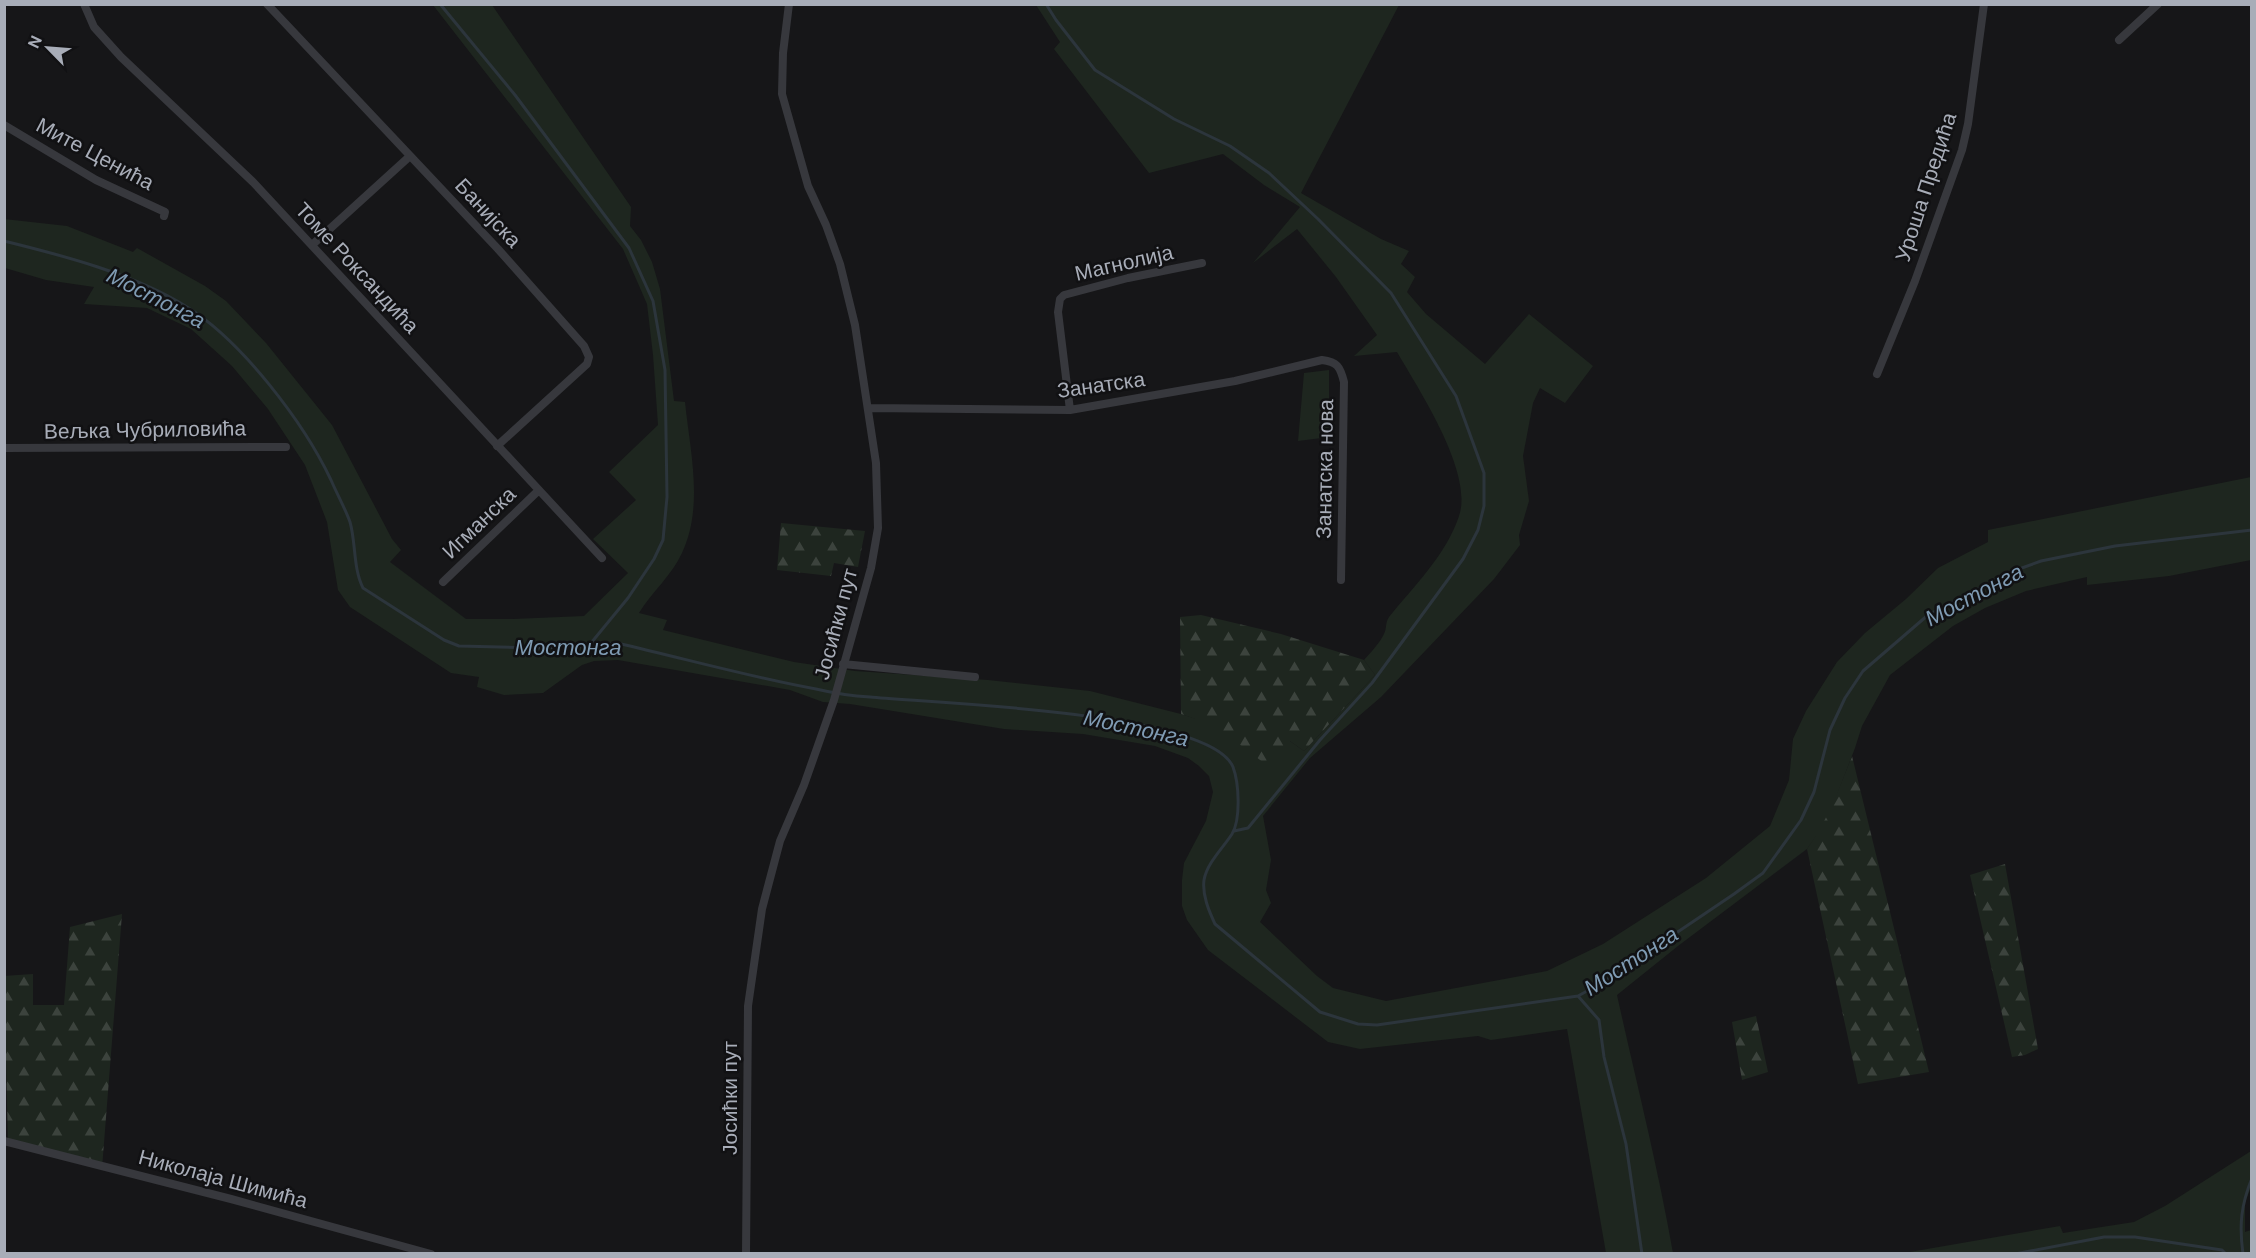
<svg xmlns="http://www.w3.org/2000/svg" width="2256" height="1258" font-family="'DM Sans',sans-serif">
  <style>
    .green { fill: #1e261f }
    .forest { fill: url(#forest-firs) }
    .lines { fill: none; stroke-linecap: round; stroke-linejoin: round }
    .stream { stroke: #2c353c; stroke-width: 3 }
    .street { stroke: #37383d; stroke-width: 8 }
    .labels { text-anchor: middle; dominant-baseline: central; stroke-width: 5; stroke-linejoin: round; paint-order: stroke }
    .street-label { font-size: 21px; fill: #a8adb8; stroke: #111113 }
    .water-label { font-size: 22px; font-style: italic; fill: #7f9bb3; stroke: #111113 }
  </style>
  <defs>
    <pattern id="forest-firs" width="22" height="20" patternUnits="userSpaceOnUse" patternTransform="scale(1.5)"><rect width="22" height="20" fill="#1e261f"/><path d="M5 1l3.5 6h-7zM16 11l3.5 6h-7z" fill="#3c433d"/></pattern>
  </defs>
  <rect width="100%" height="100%" fill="#161618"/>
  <path class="green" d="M433,5H492L631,207L630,226L641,240L652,262L660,289L674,401L685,402C690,451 704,506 682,553C672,575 652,592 639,613L667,620L663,630L794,662L855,671L988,680L1090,691L1181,714L1206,722L1219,729L1290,741L1304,751L1375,675L1364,660C1371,652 1379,644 1384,634C1387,628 1385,623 1389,617C1414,586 1446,555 1459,516C1474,473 1419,390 1397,352L1354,356L1377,335L1336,277L1297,229L1253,263L1300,207L1264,185L1223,154L1149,173L1054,49L1060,42L1036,5H1399L1301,193L1381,239L1409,251L1401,264L1415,277L1407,292L1426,314L1485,364L1529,314L1593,366L1565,403L1540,388L1533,403L1523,456L1529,501L1519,535L1520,545L1494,579L1381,697L1310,758L1263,816L1271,860L1266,890L1271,903L1260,922L1317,976L1333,988L1386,1001L1547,971L1603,944L1706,878L1770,826L1789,780L1793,739L1806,711L1837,662L1865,633L1906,599L1938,568L1988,542V530L2251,477V560L2169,576L2087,585V577L2026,591L1985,608L1953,626L1890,675L1862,726L1855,748L1832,808L1822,828L1807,849L1678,946L1617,995C1636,1081 1658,1167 1673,1253H1606L1567,1029L1491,1040L1478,1036L1360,1049L1328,1042L1208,950L1187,920L1182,906V880L1184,863L1206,821L1213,792L1209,776L1199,766L1188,758L1155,746L1083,734L1004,729L850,704L823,702L790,690L618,660L594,661L582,665L543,693L504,695L477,687L479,677L451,673L350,607L338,590L327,522L305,465L268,409L232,366L191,329L147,308L84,304L94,287L46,280L5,268L4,219L67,226L133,252L137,248L205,286L226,301L266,343L332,425L392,539L401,550L390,562L466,619H513L584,616L628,573L593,539L636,500L609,472L658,425L653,355L647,304L623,249Z
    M1329,370V437L1298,441L1304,373Z
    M2251,1151V1187L2245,1203V1232L2251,1230V1253L2113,1252L2099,1254L1904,1253L2060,1226L2063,1233L2134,1222L2165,1206Z"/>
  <path class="forest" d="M781,523L865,531L858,567L834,563L831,576L777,570Z
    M1201,615L1281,634L1364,660L1375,675L1304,751L1290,741L1264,763C1234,740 1218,726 1181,714L1180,617Z
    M1852,756L1929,1072L1858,1084L1807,849C1828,820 1839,789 1852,756Z
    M2005,864L2038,1049L2025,1055L2012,1057L1970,875Z
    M122,914L102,1168L8,1145L4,976L33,974V1005H64L70,927Z
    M1756,1016L1768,1072L1742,1080L1732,1022Z"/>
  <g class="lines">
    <path class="stream" d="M440,4L515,95L629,248L653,301L665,370L667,497L663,540L654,559L628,598L591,643
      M1046,4L1056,20L1095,70L1174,119L1230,146L1269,173L1318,219L1391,293L1456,396L1484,473V506L1478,530L1463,559L1372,683L1320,740L1248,828L1234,831
      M4,241C65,256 134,274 187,307C242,341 304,423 331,480C337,494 345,508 350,522C356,543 353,568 363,588L444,640L459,646L538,648L582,646L591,643L621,644C686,659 750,677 816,689C833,693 852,696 870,697C931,703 1210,711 1233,767C1239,783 1241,819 1232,834C1223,848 1207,863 1204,880C1202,895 1209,911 1215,924L1320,1012L1358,1024L1377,1025L1578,996L1605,981L1734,894L1763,873L1801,820L1814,792L1830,730L1845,698L1863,671L1928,615L2008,573L2041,561L2115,546L2252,530
      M1578,996L1599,1020L1604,1057L1626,1144L1642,1254
      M2015,1254L2104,1237H2135L2222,1250L2226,1254
      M2243,1254C2239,1225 2241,1205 2252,1178"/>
    <path class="street" d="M84,4L94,27L121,57L253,182L602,558
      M267,4L498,249L584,346L589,357L587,364L497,446
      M2119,40L2158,4
      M4,125L96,180L165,212L164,216
      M312,245L410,156
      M1877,374L1915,281L1962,150L1968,124L1984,4
      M869,408L1070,410L1235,381L1322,360C1337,362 1340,366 1344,382L1341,580
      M1070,410L1058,312L1060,299L1064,295L1128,278L1202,263
      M4,448L286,447
      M443,582L539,490
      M843,664L975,677
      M4,1141L231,1199L431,1254
      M746,1254L748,1006L762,909L780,841L804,785L834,700L871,568L878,528L876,463L855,325L840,264L826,225L808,186L782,94L783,53L789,4"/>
  </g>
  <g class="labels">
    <g class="street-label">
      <text transform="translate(95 154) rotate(28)">Мите Ценића</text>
      <text transform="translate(1926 187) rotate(-72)">Уроша Предића</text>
      <text transform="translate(488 213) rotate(47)">Банијска</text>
      <text transform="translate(1124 263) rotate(-13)">Магнолија</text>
      <text transform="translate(357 268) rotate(47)">Томе Роксандића</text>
      <text transform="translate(1101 385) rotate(-8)">Занатска</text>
      <text transform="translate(145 430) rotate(-1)">Вељка Чубриловића</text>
      <text transform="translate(1325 469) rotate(-89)">Занатска нова</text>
      <text transform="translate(479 523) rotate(-44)">Игманска</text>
      <text transform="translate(836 624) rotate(-75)">Јосићки пут</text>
      <text transform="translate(730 1098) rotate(-90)">Јосићки пут</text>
      <text transform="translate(223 1179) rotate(15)">Николаја Шимића</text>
    </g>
    <g class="water-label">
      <text transform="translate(156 298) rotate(27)">Мостонга</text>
      <text transform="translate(1974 595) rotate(-28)">Мостонга</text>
      <text x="568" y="647">Мостонга</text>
      <text transform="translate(1136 728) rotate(12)">Мостонга</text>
      <text transform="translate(1631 961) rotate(-33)">Мостонга</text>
    </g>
  </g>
  <rect width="2256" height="1258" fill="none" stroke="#a8adb8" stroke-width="12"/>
  <g transform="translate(48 48) rotate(295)" stroke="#111113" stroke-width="4.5" paint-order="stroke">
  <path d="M0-4.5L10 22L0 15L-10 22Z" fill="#a8adb8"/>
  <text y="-9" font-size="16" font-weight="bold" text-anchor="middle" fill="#a8adb8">N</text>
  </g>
</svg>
